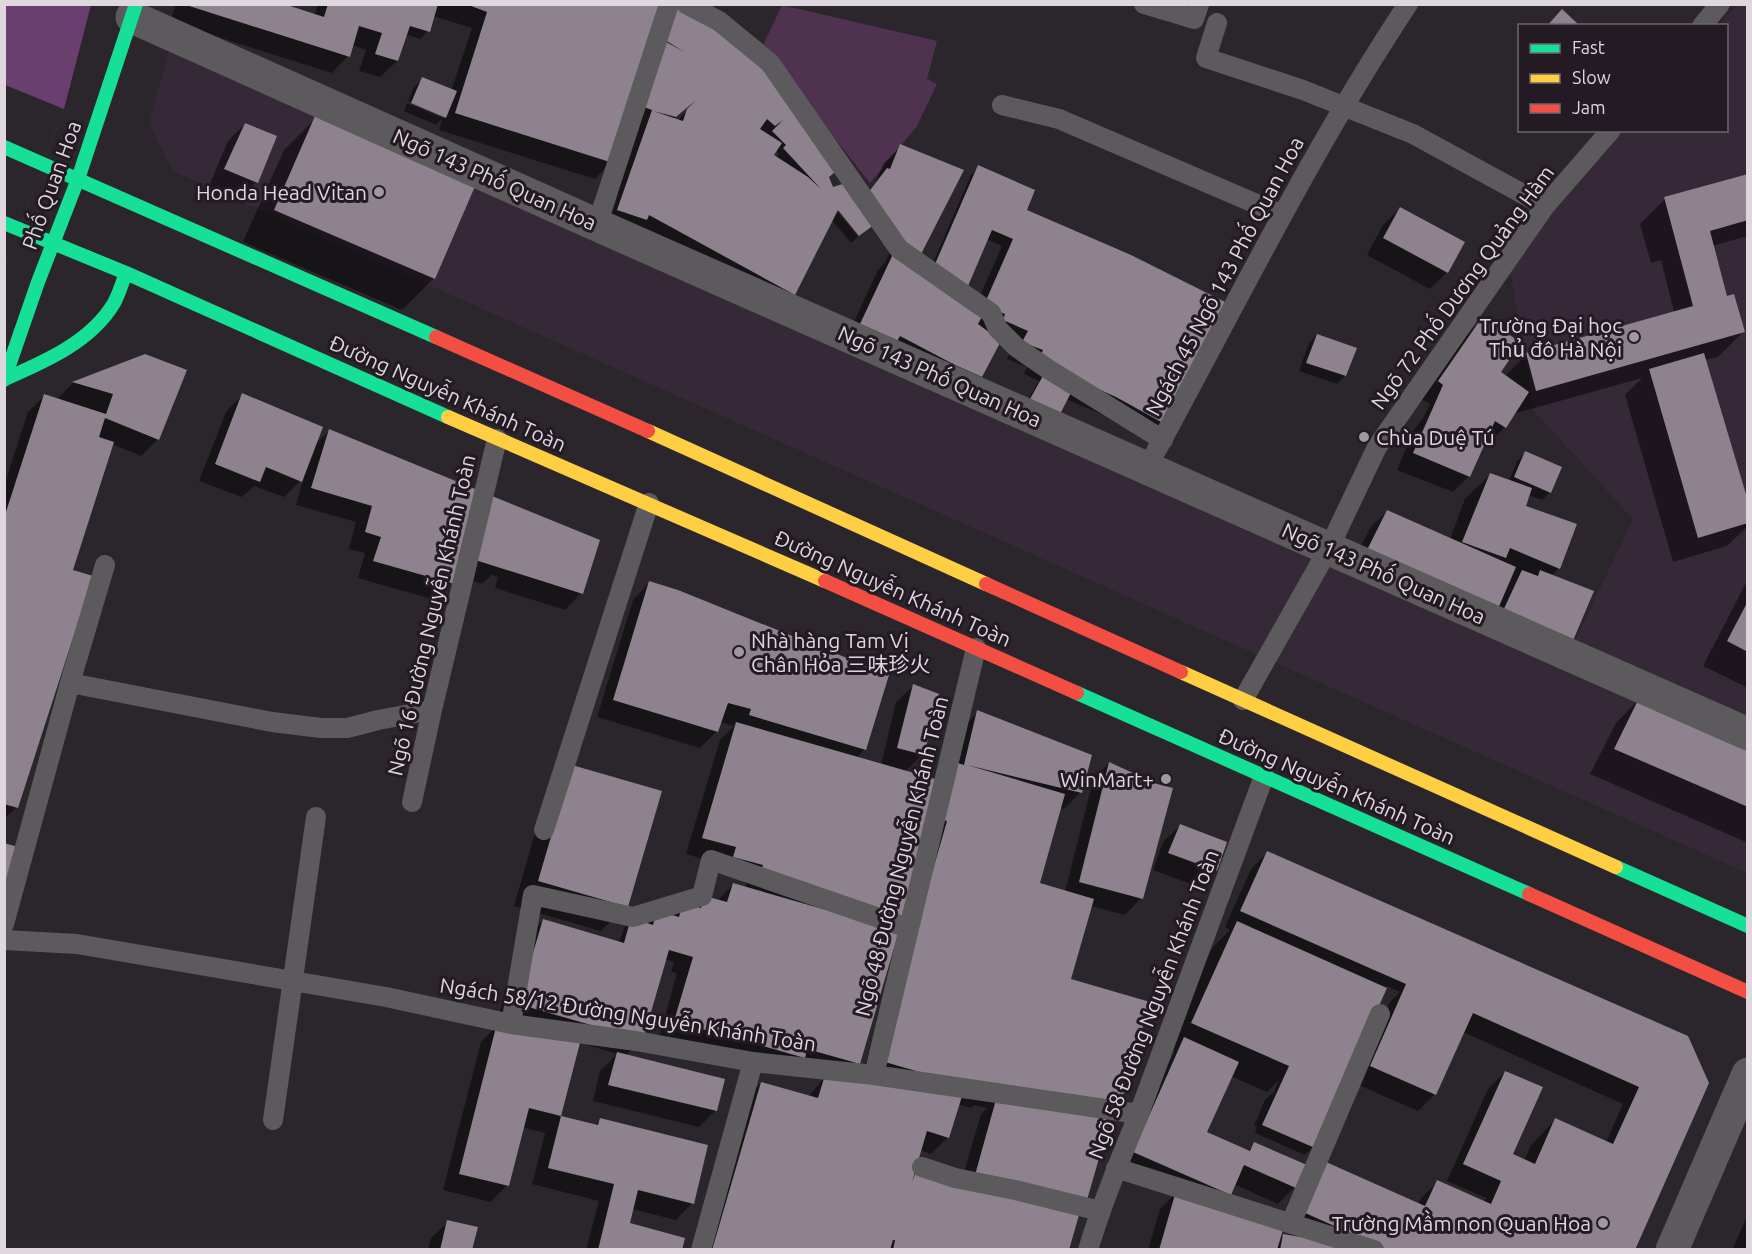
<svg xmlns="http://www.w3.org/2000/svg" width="1752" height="1254" font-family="Ubuntu,'Noto Sans SC',sans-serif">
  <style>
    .built { fill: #362937 }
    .green { fill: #4e3250 }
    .water { fill: #693f6d }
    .pier { fill: #2b262b }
    .shadow { fill: #0007; fill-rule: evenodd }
    .building { fill: #8e828f; fill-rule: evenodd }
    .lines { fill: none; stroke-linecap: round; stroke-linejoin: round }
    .lane { stroke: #5c5a5c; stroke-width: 20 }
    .street { stroke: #5c5a5c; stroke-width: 33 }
    .fast { stroke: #16e098; stroke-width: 14 }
    .slow { stroke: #ffcf43; stroke-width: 14 }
    .jam { stroke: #f24e42; stroke-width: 14 }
    .poi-dot { fill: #9f999f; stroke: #231a24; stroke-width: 2 }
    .labels { text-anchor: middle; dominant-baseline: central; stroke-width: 6; stroke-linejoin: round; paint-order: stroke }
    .street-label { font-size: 21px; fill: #ded7de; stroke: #231a24 }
    .poi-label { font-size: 21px; fill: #ded7de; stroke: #231a24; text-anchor: end }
  </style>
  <rect width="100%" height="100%" fill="#2b262b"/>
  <path class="built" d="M1737,5H1747V732L1570,652L1633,519L1534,411L1509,263L1579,177L1622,131L1726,130V26L1718,25Z
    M172,42L1747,750V873L173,171L149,123Z"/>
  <path class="green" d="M782,5L937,41L927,79L937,84L917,126L870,183L811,108L761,49Z"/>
  <path class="water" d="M5,5H91L64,109L5,267Z"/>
  <path class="pier" d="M5,85L64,109L5,267Z"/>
  <path class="shadow" d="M176,4H278L314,16L318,4H663L758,78L828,178L833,188L862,202L875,184L884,163L901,146L917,260L927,277L971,175L979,167L1021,217L1162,422L1145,439L1099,413L1066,399L1023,408L1039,381L1024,374L1027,367L1007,359L1012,348L999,342L981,376L973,384L844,343L878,270L885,263L891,250L874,223L861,235L827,194H823L858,237L851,243L831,219L793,294L610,218L617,199L611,197V162L595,179L439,130L442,119L436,125L404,111L407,103L443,118V115L408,101L414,87L422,79L451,91L472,28L433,16L428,31L420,39L405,34L397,61L380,77L359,71L366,50L352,45L348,56L332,73L170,22ZM703,91L705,93L678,120L674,119ZM775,150L779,154L775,158L772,155ZM986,239L1002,246L975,307L966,285Z
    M316,118L434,278L402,310L243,242L284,150Z
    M245,124L256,182L240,199L209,186L228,141Z
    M1748,175V236L1712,246L1725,295L1743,332L1718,357L1705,360L1748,506V526L1727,546L1673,562L1625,395L1642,378L1513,414L1505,427L1488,444L1484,441L1469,476L1453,492L1397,470L1414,429L1422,420L1430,404L1422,399L1467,335L1484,318L1499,373L1504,377L1527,354L1674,312L1661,260L1651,263L1640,224L1665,199Z
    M1400,209L1447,272L1430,289L1367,255L1383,225Z
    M1317,335L1345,376L1337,384L1299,371L1309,343Z
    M145,356L158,439L141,456L112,444L71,571L17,807L4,819V486L28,412L45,395L57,399L73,383Z
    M242,395L314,446L329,431L581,593L565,610L495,588L498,577L491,575L482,584L455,575L452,583L435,600L358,578L365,553L349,549L356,522L296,505L304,477L284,497L254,486L242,497L199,481L226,412Z
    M1525,453L1550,492L1542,500L1528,495L1524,507L1559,568L1551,576L1571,642L1350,568L1370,528L1387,511L1450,539L1465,499L1490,475L1509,481L1517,461Z
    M1748,579V688L1703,666Z
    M649,583L865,749L856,758L881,765L896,702L913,686L923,754L905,772L937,782L961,729L978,712L1081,792L1064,809L1060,807L1038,884L1065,892L1093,780L1109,763L1141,898L1125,915L1091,906L1069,980L1106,1120L1074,1215L1067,1250H701L745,1100L761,1083L808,1097L826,1076L659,1038L677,973L671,972L674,962L665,959L642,1039L625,1056L716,1110L699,1127L593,1101L600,1071L617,1054L584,1044L586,1039L577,1048L559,1117L594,1126L600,1120L692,1203L676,1220L632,1209L628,1225L680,1250H586L599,1201L532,1184L545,1133L522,1127L507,1185L491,1202L443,1190L481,1042L495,1028L519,946L543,921L619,943L624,928L632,920L648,925L649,921L674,917L676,913L717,901L733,885L745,888L747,882L718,873L720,864L686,854L720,740L734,726L720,722L717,731L700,748L597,717L633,600ZM925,835L881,1032L872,1041L862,1077L846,1076L858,1063ZM958,1104L971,1108L974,1105L987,1108L981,1114L961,1183L914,1169L920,1150L931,1154L948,1137Z
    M1640,698L1748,746V843L1590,774L1616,723Z
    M547,791L626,906L601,931L514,906Z
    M1180,826L1215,870L1199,887L1153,870L1163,842Z
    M1267,853L1687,1037L1633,1250H1148L1160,1209L1177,1192L1278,1240L1284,1235L1310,1240L1288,1229L1310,1180L1418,1204L1421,1198L1438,1182L1484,1202L1486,1198L1447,1181L1488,1089L1505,1072L1511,1155L1524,1161L1531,1145L1555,1120L1606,1142L1623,1104L1463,1032L1435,1094L1418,1111L1354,1083L1390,1002L1400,992L1386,986L1313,1147L1305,1155L1255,1133L1257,1127L1254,1126L1265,1100L1274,1092L1279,1080L1267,1092L1231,1076L1205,1133L1247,1151L1255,1144L1295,1187L1278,1204L1234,1184L1229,1194L1117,1168L1175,1051L1167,1048L1212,948L1230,930L1225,927L1251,869Z
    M1748,1214V1250H1732Z
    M448,1222L471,1250H428L431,1238Z"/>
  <path class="building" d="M284,4L324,17L328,4H438L430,32L410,26L398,61L375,54L382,33L359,26L350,57L186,5Z
    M466,4H665L613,163L455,113L487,12Z
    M679,4L766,68L762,73L766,69L841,167L829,177L833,187L849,182L878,222L859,236L838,210L795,295L649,215L647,220L617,210L652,110L641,106L663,40L684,52L662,38ZM696,100L687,109L683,121L653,111L676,117ZM767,119L775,126L783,120L772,131L786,145L783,148L821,189L808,177L774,155L782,143L760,129Z
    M1562,9L1580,26H1547Z
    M422,77L457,91L446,118L411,103Z
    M315,116L476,184L435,279L274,210Z
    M245,123L277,136L258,183L224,169Z
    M900,144L964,170L918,260L868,193L887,168L890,169Z
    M978,165L1035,190L1027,210L1131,255L1227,303L1163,423L1116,397L1076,379L1040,357L1043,350L1022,342L1028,331L1003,320L1005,314L984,305L1013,239L992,230L968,286L932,271Z
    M1748,174V220L1710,231L1727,296L1734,294L1745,332L1536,391L1526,353L1693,306L1664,197Z
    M1400,207L1465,242L1448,273L1383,238Z
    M894,252L985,311L978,324L1001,341L982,377L955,365L900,336L896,343L859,326Z
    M1483,316L1521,343L1501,372L1529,392L1506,428L1495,421L1470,477L1413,453L1443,385L1438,381Z
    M1317,334L1357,348L1346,376L1306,363Z
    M1704,353L1748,501V523L1698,538L1649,369Z
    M145,354L187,370L159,440L105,418L99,437L114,442L73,570L93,576L18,808L4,804V518L44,394L106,414L113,394L72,382Z
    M1044,374L1073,389L1060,414L1030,399Z
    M242,393L323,427L302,482L266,467L260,482L215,464Z
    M329,429L480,491L454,584L373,561L381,537L365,532L372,506L311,488Z
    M1525,451L1562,467L1551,493L1514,477Z
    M1490,473L1532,488L1526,506L1577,524L1560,569L1510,548L1506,558L1462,542Z
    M492,496L600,540L583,594L472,559Z
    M1387,510L1516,567L1497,611L1366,552Z
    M1522,570L1538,576L1540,570L1594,591L1572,643L1502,613Z
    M649,581L678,590L889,675L866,750L749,715L751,709L728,703L718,732L613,700Z
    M1748,601V652L1727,641Z
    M913,684L939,694L924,755L897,748Z
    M1640,696L1748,744V807L1614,749Z
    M977,710L1092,755L1082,793L967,765L1065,794L1040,883L1094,899L1071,979L1150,1002L1119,1109L989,1092L878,1060L947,821L937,818L954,762L964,765Z
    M736,722L942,781L902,918L761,871L763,865L733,857L736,847L702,838Z
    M1109,762L1157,784L1173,788L1143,899L1079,882Z
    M572,765L662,791L628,907L538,881Z
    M1180,824L1227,842L1217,871L1168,853Z
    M4,843L22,848L4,901Z
    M1267,851L1688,1036L1709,1083L1635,1250H1388L1303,1212L1326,1162L1425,1206L1437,1180L1491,1204L1501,1181L1463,1164L1505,1071L1543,1087L1513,1154L1535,1164L1555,1118L1613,1144L1639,1087L1473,1013L1436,1095L1370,1066L1406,984L1240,911Z
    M733,883L899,931L860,1064L807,1049L805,1058L674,1021L693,957L669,950L643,1040L518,1004L543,919L624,943L631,918L653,925L657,911L679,917L683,903L701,908L705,896L727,902Z
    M1237,921L1387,988L1315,1148L1262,1125L1289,1066L1191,1023Z
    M497,1023L580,1043L561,1116L529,1108L509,1186L459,1174Z
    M1184,1037L1239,1062L1207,1132L1250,1151L1254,1142L1307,1165L1296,1188L1244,1165L1231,1195L1133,1152Z
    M617,1052L725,1079L717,1111L608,1085Z
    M825,1075L963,1093L949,1138L927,1131L912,1182L917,1169L1079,1215L1069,1250H893L895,1240H893L890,1250H712L761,1082L818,1098Z
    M997,1096L1054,1104L1110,1120L1085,1207L975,1175Z
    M561,1116L598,1125L600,1118L708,1145L694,1204L638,1190L630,1223L685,1238L682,1250H598L614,1184L548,1168Z
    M1176,1191L1285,1223L1277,1250H1159Z
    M447,1220L478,1227L472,1250H440Z
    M1283,1234L1363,1248V1250H1280Z"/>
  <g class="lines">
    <path class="lane" d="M686,4L719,21L770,63L899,249L991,313L998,329L1016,347L1048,369L1163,440
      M1144,4L1194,19L1199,4
      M1217,23L1206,58L1303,90L1413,134L1545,206
      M1702,26L1720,4
      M1002,105L1059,119L1282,215
      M597,225L669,4
      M1156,451C1238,301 1313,147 1408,4
      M70,683L272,722L321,728H347L378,720L432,710
      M1243,700L1329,548L1377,447L1545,206L1611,130
      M412,802L432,710L497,439
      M544,830L649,503
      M4,924L70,683L105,565
      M4,940L77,944L386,997L511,1024L636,1041L753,1062L874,1075L1139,1114
      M511,1024L533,895L633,917L702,896L711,860L908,928
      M874,1075L976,648
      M273,1120L316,817
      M922,1167L955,1178L1015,1190L1100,1211
      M1116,1168L1374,1250
      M1291,1223L1380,1014
      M701,1250L753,1062
      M1088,1250C1102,1203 1120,1159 1139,1114L1264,776"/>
    <path class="street" d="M132,17L597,225L1748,734
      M1672,1250L1748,1074"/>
    <path class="fast" d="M4,147L436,337
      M4,223L126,273L448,417
      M5,379C44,362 91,342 114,303C119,294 122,283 126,273
      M4,380L38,282L78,179L136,4
      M1077,693L1529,894
      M1616,867L1748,926"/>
    <path class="slow" d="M448,417L825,581
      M648,431L986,584
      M1181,672L1616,867"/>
    <path class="jam" d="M436,337L648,431
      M825,581L1077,693
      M986,584L1181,672
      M1529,894L1748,992"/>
  </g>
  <g class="poi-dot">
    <circle cx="379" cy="192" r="6"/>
    <circle cx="1634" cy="337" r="6"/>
    <circle cx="1364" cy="437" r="6"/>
    <circle cx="739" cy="652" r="6"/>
    <circle cx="1166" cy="779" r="6"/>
    <circle cx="1603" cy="1223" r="6"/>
  </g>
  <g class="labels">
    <g class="street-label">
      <text transform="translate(495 179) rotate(24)">Ngõ 143 Phố Quan Hoa</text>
      <text transform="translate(51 185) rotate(-70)">Phố Quan Hoa</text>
      <text transform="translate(1224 276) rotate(-62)">Ngách 45 Ngõ 143 Phố Quan Hoa</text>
      <text transform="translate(1462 287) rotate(-54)">Ngõ 72 Phố Dương Quảng Hàm</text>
      <text transform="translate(940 376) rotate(24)">Ngõ 143 Phố Quan Hoa</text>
      <text transform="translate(448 393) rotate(24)">Đường Nguyễn Khánh Toàn</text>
      <text transform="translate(1384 573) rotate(24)">Ngõ 143 Phố Quan Hoa</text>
      <text transform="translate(893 588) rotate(24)">Đường Nguyễn Khánh Toàn</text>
      <text transform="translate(431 615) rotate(-77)">Ngõ 16 Đường Nguyễn Khánh Toàn</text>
      <text transform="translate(1337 786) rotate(24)">Đường Nguyễn Khánh Toàn</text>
      <text transform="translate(901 856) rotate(-76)">Ngõ 48 Đường Nguyễn Khánh Toàn</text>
      <text transform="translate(1153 1004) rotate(-69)">Ngõ 58 Đường Nguyễn Khánh Toàn</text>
      <text transform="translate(628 1014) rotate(9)">Ngách 58/12 Đường Nguyễn Khánh Toàn</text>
    </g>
    <g class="poi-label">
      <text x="367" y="192">Honda Head Vitan</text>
      <text x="1622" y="325">Trường Đại học<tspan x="1622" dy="24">Thủ đô Hà Nội</tspan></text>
      <text x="1376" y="437" text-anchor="start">Chùa Duệ Tú</text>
      <text x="751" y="640" text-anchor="start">Nhà hàng Tam Vị<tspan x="751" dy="24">Chân Hỏa 三味珍火</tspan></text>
      <text x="1154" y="779">WinMart+</text>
      <text x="1591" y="1223">Trường Mầm non Quan Hoa</text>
    </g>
  </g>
  <rect width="1752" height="1254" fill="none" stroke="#ded7de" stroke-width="12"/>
  <rect x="1518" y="24" width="210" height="108" fill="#231a24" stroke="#6e666e" stroke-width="1.5"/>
  <rect x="1530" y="44" width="30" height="9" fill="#16e098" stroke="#6e666e" stroke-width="1.5"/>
  <text x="1572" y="54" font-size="18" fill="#ded7de">Fast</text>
  <rect x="1530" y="74" width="30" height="9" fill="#ffcf43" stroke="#6e666e" stroke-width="1.5"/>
  <text x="1572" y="84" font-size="18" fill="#ded7de">Slow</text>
  <rect x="1530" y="104" width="30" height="9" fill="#f24e42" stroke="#6e666e" stroke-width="1.5"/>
  <text x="1572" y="114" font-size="18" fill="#ded7de">Jam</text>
</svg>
